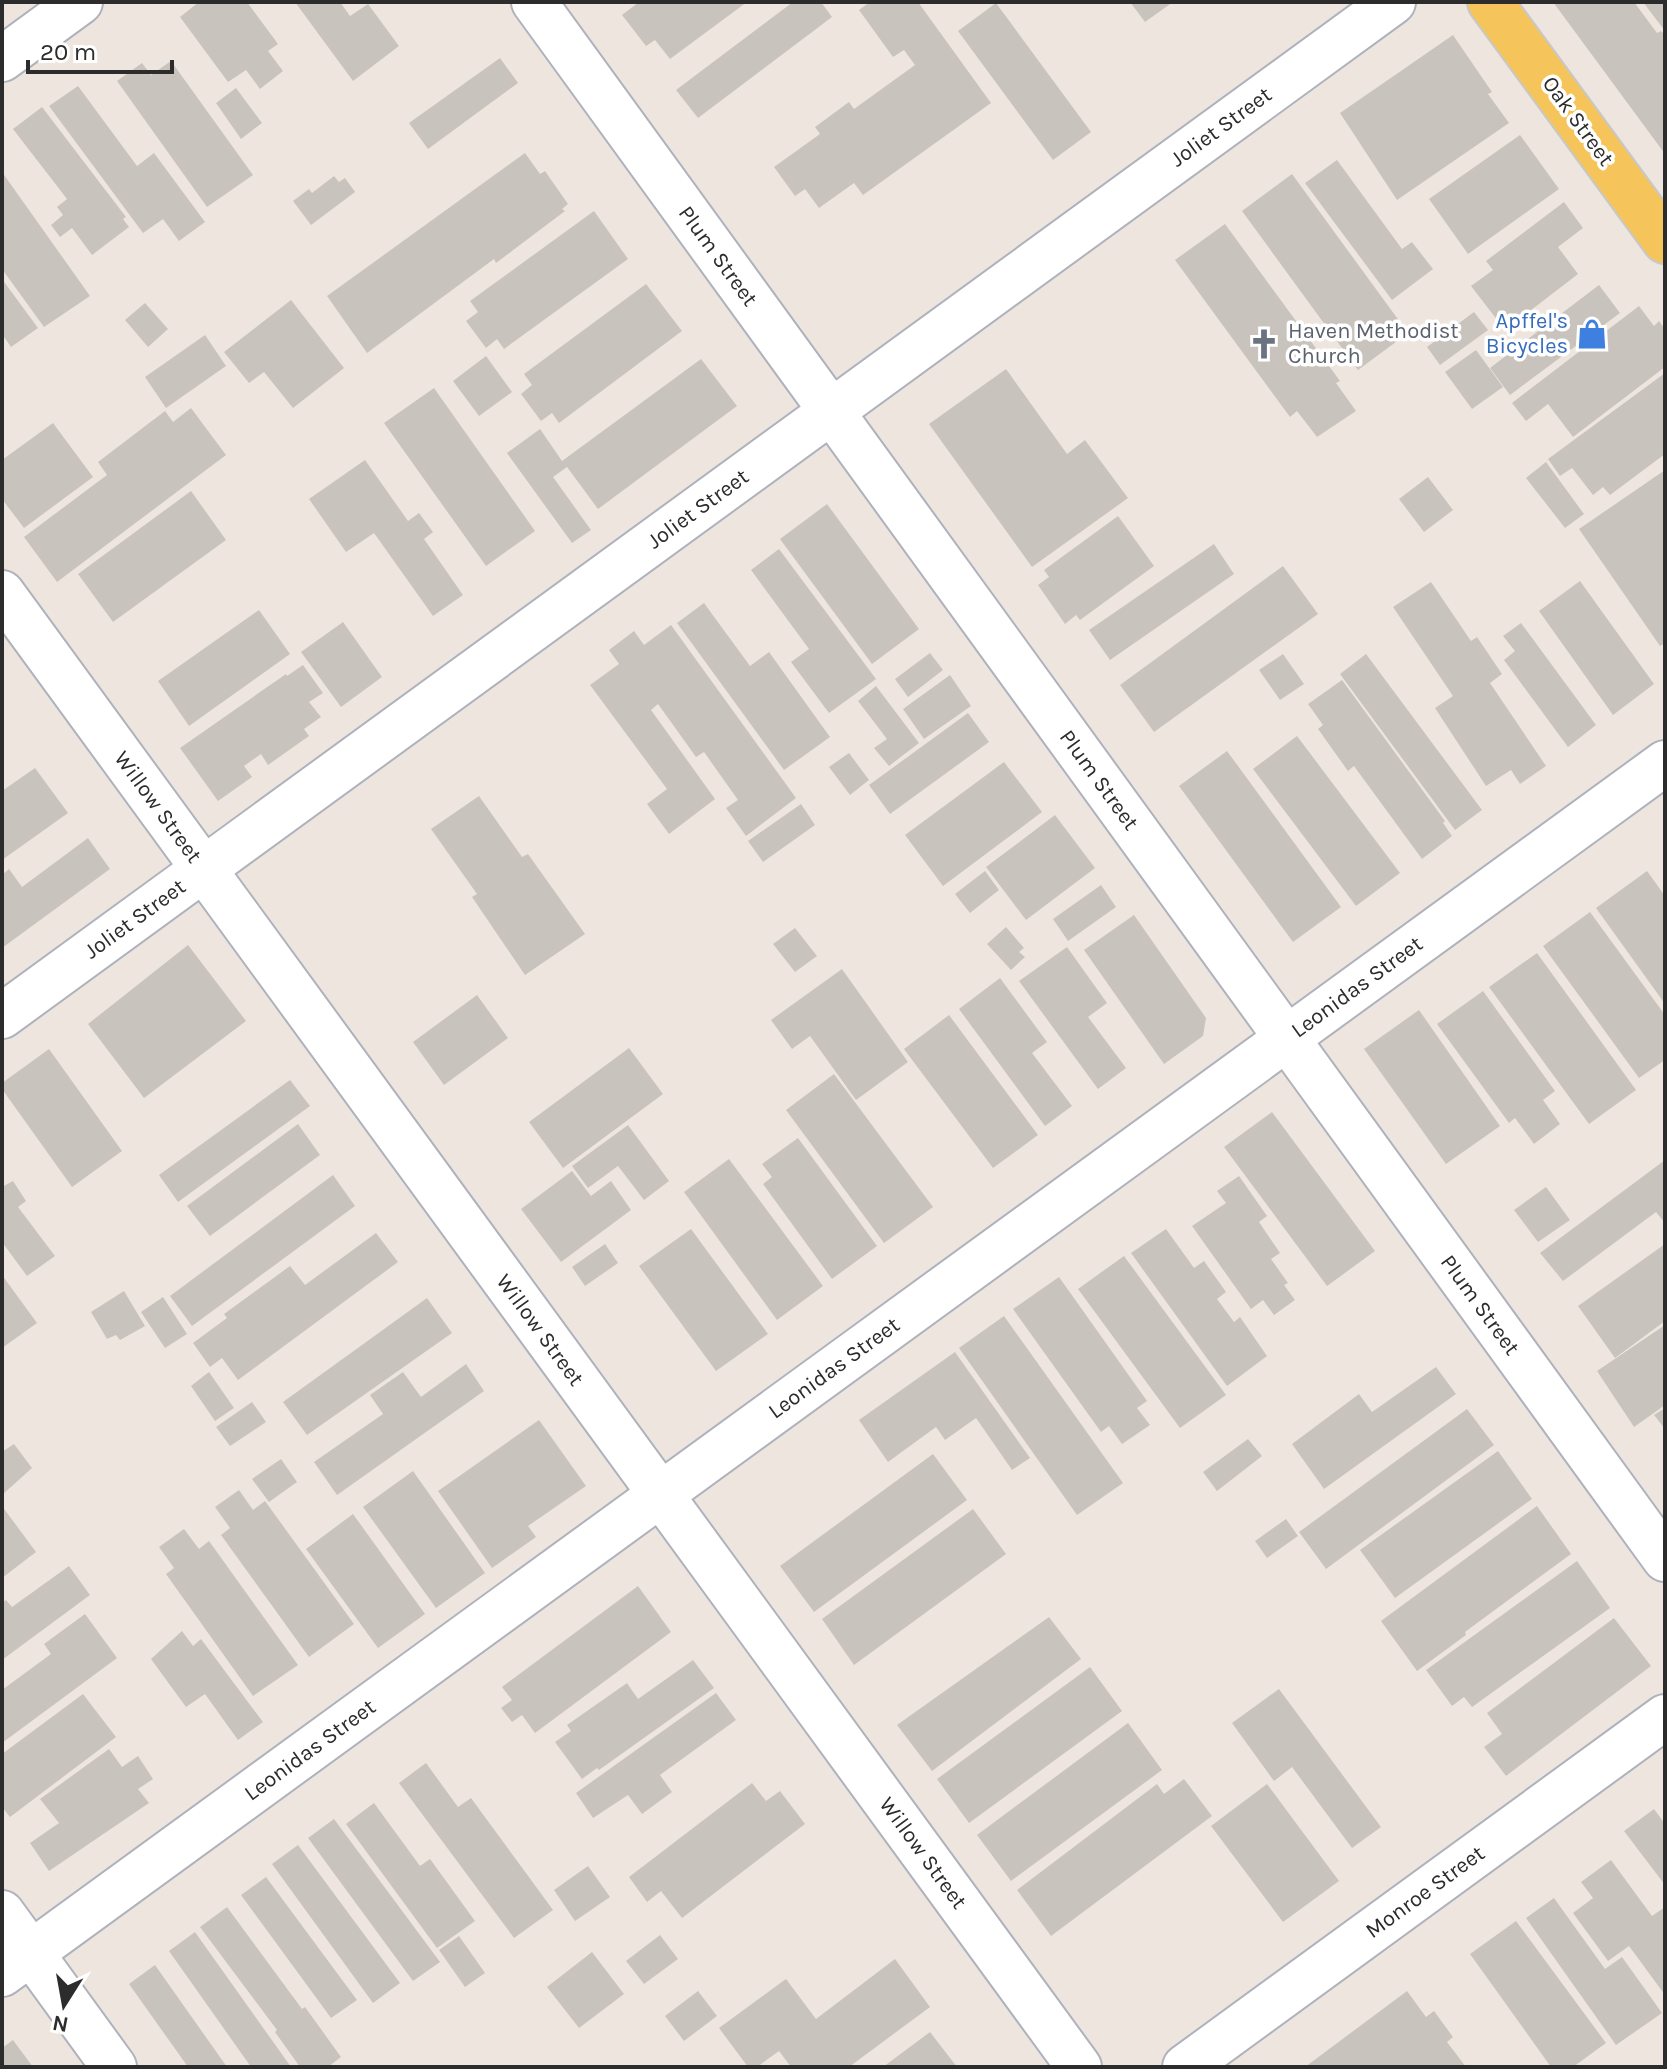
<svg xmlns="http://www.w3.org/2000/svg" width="1667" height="2069" font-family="Karla,sans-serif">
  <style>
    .building { fill: #c9c3bd }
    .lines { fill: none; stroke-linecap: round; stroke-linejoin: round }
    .minor-casing { stroke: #aeb2bc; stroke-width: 48 }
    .major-casing { stroke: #c8c8c8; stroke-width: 48 }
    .minor { stroke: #fff; stroke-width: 44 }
    .major { stroke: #f5c55b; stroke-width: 44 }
    .labels { text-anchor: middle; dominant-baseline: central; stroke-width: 7; stroke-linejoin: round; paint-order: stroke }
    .street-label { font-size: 22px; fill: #2c2c2c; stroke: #fff }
    .shop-label { font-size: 22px; fill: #366cbe; stroke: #fff; text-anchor: end }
    .worship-label { font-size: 22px; fill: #5b616d; stroke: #fff; text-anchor: start }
  </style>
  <rect width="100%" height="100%" fill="#eee6de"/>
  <path class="building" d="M199,2H247L278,44L268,51L283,71L260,89L246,70L228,82L180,17Z
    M295,2H340L350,16L368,4L399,46L353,81Z
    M639,2H747L670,59L655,40L646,46L622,15Z
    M793,2H821L832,17L698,118L676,90Z
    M870,2H918L991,103L863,195L854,183L819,208L805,189L795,196L774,167L820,134L815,127L849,102L854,109L915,65L904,50L893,57L859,10Z
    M1130,2H1173L1145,22Z
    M1553,2H1634L1657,33L1661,31L1665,35V154Z
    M1643,2H1665V31Z
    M996,3L1091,132L1053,160L958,31Z
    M1453,35L1492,92L1488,94L1509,123L1397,200L1340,113Z
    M500,58L518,83L428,149L409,123Z
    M171,61L253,175L207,207L117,81L142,63L151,75Z
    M78,86L137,166L154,153L205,222L179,241L163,219L143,233L49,106Z
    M236,88L262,123L241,139L216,103Z
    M42,107L126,217L123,219L129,227L92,255L72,228L60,237L51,225L63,215L57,207L67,199L13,129Z
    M1520,135L1559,189L1468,254L1429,199Z
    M525,153L540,174L545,171L568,204L562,209L565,211L496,263L494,259L367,353L327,296Z
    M1337,160L1402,249L1412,242L1433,269L1392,300L1305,183Z
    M2,172L90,296L44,327L2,269Z
    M1292,174L1408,333L1358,370L1242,211Z
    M334,176L339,182L345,178L355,192L311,225L293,201L309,189L312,193Z
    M1564,202L1583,228L1558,247L1578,274L1505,330L1471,286L1493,270L1486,261Z
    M594,211L628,259L504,349L497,339L486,348L466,321L478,312L470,301Z
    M1225,224L1340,381L1336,383L1356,411L1317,437L1297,411L1290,417L1175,260Z
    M2,279L38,328L11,347L2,334Z
    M646,284L682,331L559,423L552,413L541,421L521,394L532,385L524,374Z
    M1599,285L1620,313L1510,395L1490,368Z
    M291,300L344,368L293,408L264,372L249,383L224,352Z
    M145,303L168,329L148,347L125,320Z
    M1639,306L1654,326L1659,321L1665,329V367L1573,437L1548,404L1526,421L1512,403Z
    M1474,312L1488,330L1440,365L1427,347Z
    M205,335L226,366L166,408L145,377Z
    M1476,350L1503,387L1472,409L1445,372Z
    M486,356L512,392L479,416L453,381Z
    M701,359L737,406L598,509L567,467L553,477L591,530L572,543L507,453L540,429L562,461Z
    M1006,369L1067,454L1085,440L1128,498L1032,567L929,424Z
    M1665,373V454L1610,495L1603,487L1593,495L1572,468L1560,476L1548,459Z
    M434,388L535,531L486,566L384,423Z
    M191,408L226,455L57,582L24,537L107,475L98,462L165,411L173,422Z
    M53,423L93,477L24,528L2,499V460Z
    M365,460L408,521L419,513L433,532L424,539L463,595L433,616L374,533L346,552L309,499Z
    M1546,462L1584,514L1565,528L1526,478Z
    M1665,470V643L1660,646L1579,529Z
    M1428,477L1453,510L1424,532L1399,499Z
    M191,491L226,540L113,622L78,574Z
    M827,504L919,629L872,664L780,539Z
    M1118,516L1154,566L1080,620L1076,615L1065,624L1038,585L1049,577L1044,570Z
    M1214,544L1234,574L1110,660L1089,630Z
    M779,549L876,679L829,713L791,662L809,649L751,570Z
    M1283,566L1318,614L1154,732L1120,685Z
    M1580,581L1654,684L1613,715L1539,611Z
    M1431,582L1471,641L1477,637L1502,674L1490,683L1546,766L1520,784L1511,770L1486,786L1435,708L1453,696L1393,607Z
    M704,603L750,666L769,652L830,737L784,770L677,623Z
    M259,610L290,654L189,726L158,681Z
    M343,622L382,677L341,707L301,652Z
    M1521,623L1596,725L1568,747L1504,660L1515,651L1503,636Z
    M671,625L796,798L746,836L726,808L738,800L704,752L696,757L658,704L651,710L715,799L669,834L647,804L667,789L590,685L619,664L609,650L634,631L644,645Z
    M930,653L943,670L908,697L895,679Z
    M1283,654L1304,684L1280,700L1259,670Z
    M1366,654L1482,810L1455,830L1340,674Z
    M303,665L323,693L309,702L321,717L304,729L309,736L268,765L261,754L244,766L252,777L218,801L180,748L286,674L287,676Z
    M950,675L971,706L924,739L903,709Z
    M1342,680L1445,821L1443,823L1452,836L1422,859L1354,766L1348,771L1318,729L1323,725L1308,704Z
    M876,686L919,743L889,766L874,748L887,739L858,701Z
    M968,713L989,742L890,814L869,785Z
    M1297,736L1400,873L1356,906L1253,769Z
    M1227,751L1341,907L1293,942L1179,786Z
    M849,753L869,780L850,795L829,767Z
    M1004,762L1042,812L943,886L905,835Z
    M35,768L68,813L2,860V791Z
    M479,796L522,857L528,854L585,934L525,975L472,897L477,894L431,829Z
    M801,804L815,825L763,862L748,841Z
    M1055,815L1095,868L1026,920L986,867Z
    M88,838L110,869L2,948V875L9,869L22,887Z
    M985,871L999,890L970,913L955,894Z
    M1647,871L1665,896V1004L1596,908Z
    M1101,885L1116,907L1068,941L1053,919Z
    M1590,912L1665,1015V1060L1639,1078L1543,946Z
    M1134,915L1206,1018L1203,1036L1164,1064L1084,950Z
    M1006,927L1024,948L1019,952L1025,957L1011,970L987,944Z
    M795,928L817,956L795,972L773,944Z
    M188,945L246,1021L144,1098L88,1024Z
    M1067,947L1107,1003L1088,1017L1126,1068L1098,1089L1019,981Z
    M1537,953L1636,1090L1589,1124L1489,987Z
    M842,969L908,1062L856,1100L810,1036L792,1049L771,1020Z
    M1000,978L1047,1042L1032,1053L1072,1106L1045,1126L959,1009Z
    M1483,991L1555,1091L1543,1100L1560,1124L1534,1144L1515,1118L1509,1123L1437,1024Z
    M477,995L508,1038L444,1085L413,1042Z
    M1419,1010L1500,1126L1446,1164L1364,1049Z
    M949,1015L1038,1135L993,1168L904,1049Z
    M629,1048L663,1094L563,1168L529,1122Z
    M49,1049L122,1151L72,1187L2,1089V1083Z
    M834,1074L933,1207L884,1243L786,1110Z
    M290,1080L310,1106L178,1202L159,1175Z
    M1272,1112L1375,1251L1327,1286L1224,1147Z
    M298,1124L320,1155L210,1236L187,1206Z
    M628,1125L669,1181L644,1200L618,1166L588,1188L572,1166Z
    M798,1138L877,1246L832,1279L763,1184L772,1177L762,1164Z
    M729,1159L823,1286L777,1320L684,1192Z
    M1665,1160V1223L1656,1212L1563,1281L1540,1253Z
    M572,1171L591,1196L611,1181L631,1210L561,1262L521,1209Z
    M333,1175L355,1206L192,1326L170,1296Z
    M1239,1176L1267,1216L1259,1222L1280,1253L1271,1259L1288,1283L1284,1285L1295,1300L1274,1315L1263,1300L1251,1309L1192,1226L1226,1203L1217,1191Z
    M13,1181L26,1201L18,1207L55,1256L27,1276L2,1242V1187Z
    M1546,1187L1570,1220L1538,1242L1514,1210Z
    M691,1229L768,1334L716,1371L639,1266Z
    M1166,1229L1194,1268L1204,1261L1226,1292L1217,1299L1234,1322L1240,1317L1267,1356L1227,1386L1131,1253Z
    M376,1233L398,1262L238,1380L222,1358L210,1367L193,1343L227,1318L224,1314L290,1266L305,1285Z
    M605,1244L618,1263L585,1286L572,1267Z
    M1665,1244V1321L1615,1358L1578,1306Z
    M1124,1256L1226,1395L1180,1428L1078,1289Z
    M2,1275L37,1323L2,1348Z
    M1059,1277L1147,1401L1137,1408L1150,1425L1122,1444L1109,1426L1101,1432L1013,1309Z
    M124,1291L145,1326L120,1340L116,1335L107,1339L91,1312Z
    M163,1297L187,1334L165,1348L141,1312Z
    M427,1298L452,1333L307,1435L283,1402Z
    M1004,1316L1123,1483L1077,1515L959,1348Z
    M1665,1325V1405L1634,1427L1597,1371Z
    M955,1352L1030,1458L1012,1470L976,1418L945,1440L936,1427L888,1462L859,1420Z
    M466,1364L484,1391L337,1495L314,1462L383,1414L370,1395L403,1372L421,1397Z
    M1436,1367L1456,1394L1324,1489L1292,1444L1359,1394L1372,1412Z
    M209,1372L234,1408L215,1421L191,1386Z
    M252,1402L266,1422L230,1446L216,1427Z
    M1665,1408V1429L1654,1415Z
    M1467,1409L1494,1445L1326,1569L1299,1532Z
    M539,1420L586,1486L528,1526L536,1537L492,1568L438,1491Z
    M1248,1439L1262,1456L1217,1491L1203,1472Z
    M14,1444L32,1468L2,1495V1452Z
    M1498,1451L1532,1499L1395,1598L1360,1550Z
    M933,1454L967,1500L814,1612L780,1566Z
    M281,1459L297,1482L269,1502L252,1479Z
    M413,1471L485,1573L436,1608L363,1507Z
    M239,1490L253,1510L265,1501L354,1624L309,1657L221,1535L230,1528L215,1507Z
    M2,1506L36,1552L2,1578Z
    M1537,1506L1571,1554L1465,1632L1466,1635L1417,1671L1381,1621Z
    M973,1509L1006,1554L854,1665L822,1619Z
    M353,1514L425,1614L378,1648L306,1549Z
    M1286,1519L1298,1536L1267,1558L1255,1541Z
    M184,1529L199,1549L209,1541L298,1665L253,1696L166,1574L174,1568L159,1547Z
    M1577,1561L1610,1608L1472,1707L1464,1697L1452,1706L1426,1670Z
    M69,1566L90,1595L2,1660V1603L6,1600L12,1607Z
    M638,1586L671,1632L535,1733L522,1715L512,1722L501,1708L512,1700L502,1687Z
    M85,1614L117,1658L2,1743V1690L51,1654L44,1644Z
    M1049,1617L1081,1659L932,1771L897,1725Z
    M1614,1618L1651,1666L1506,1776L1484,1747L1502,1734L1487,1713Z
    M182,1631L193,1646L201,1639L263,1722L238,1740L205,1694L186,1707L151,1659Z
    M693,1660L714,1688L599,1770L597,1768L582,1779L555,1742L571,1731L567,1725L627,1683L638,1699Z
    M1090,1667L1122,1711L969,1823L937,1779Z
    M1279,1689L1381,1827L1352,1848L1292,1767L1274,1781L1232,1723Z
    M716,1693L736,1720L660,1775L672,1792L642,1814L628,1795L593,1818L576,1793Z
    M83,1694L116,1737L10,1817L2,1807V1754Z
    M1128,1723L1162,1770L1011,1881L977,1835Z
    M109,1749L122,1767L138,1756L153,1779L138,1789L149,1803L49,1871L30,1843L59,1823L40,1799Z
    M426,1763L458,1807L471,1798L553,1910L514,1938L399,1783Z
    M1184,1779L1212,1816L1051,1936L1017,1890L1157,1784L1164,1794Z
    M752,1783L766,1801L780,1791L805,1824L682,1918L661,1891L647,1902L629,1877Z
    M1267,1784L1339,1881L1283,1922L1211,1826Z
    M374,1803L420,1866L430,1859L475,1921L437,1948L346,1824Z
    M1654,1809L1665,1824V1885L1624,1831Z
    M334,1819L440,1962L413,1981L308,1838Z
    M298,1845L400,1983L373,2003L272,1864Z
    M1611,1860L1652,1916L1665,1907V1995L1629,1946L1608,1961L1573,1913L1593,1898L1581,1882Z
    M588,1866L610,1897L575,1921L554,1890Z
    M266,1877L357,2000L331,2018L241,1895Z
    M1554,1898L1605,1969L1622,1957L1662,2013L1616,2045L1526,1918Z
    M227,1907L302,2009L305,2007L341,2057L328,2067H300L275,2032L277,2030L200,1927Z
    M1516,1921L1606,2043L1573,2067H1551L1470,1954Z
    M195,1932L291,2067H251L169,1951Z
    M660,1935L678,1959L644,1984L626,1961Z
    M459,1936L485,1973L465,1987L439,1950Z
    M592,1952L624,1994L579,2028L547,1987Z
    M895,1959L930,2007L849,2067H791L779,2051L757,2067H748L719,2028L786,1979L816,2019Z
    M155,1965L227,2067H188L129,1984Z
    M698,1991L717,2016L684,2041L665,2016Z
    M1407,1991L1426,2017L1434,2011L1453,2037L1447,2042L1466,2067H1305Z
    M930,2032L957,2067H883Z
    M13,2040L33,2067H2V2048Z"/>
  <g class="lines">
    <g class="minor-casing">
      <path id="minor" d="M534,2L1665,1559
        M2,59L80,2
        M2,593L1079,2067
        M2,1016L1393,2
        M2,1913L114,2067
        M2,1974L1665,763
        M1185,2067L1665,1717"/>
    </g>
    <g class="major-casing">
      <path id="major" d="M1490,2L1665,241"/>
    </g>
    <use href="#minor" class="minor"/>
    <use href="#major" class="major"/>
  </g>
  <defs>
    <g id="shop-bare" transform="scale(2.4)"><path d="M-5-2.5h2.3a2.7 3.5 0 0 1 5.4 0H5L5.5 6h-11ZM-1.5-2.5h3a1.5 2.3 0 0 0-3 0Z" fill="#3f7fe0" stroke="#fff" stroke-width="2.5" paint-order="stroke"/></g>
    <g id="church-bare" transform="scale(2.4)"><path d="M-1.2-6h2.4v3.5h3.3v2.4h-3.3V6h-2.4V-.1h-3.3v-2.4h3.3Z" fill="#6b7280" stroke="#fff" stroke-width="2.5" paint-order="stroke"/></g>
  </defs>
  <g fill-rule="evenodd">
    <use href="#shop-bare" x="1592" y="334"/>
    <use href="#church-bare" x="1264" y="344"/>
  </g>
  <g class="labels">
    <g class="street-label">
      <text transform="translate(1578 121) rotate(54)">Oak Street</text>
      <text transform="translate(1221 127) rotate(-36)">Joliet Street</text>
      <text transform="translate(718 256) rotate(54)">Plum Street</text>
      <text transform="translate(698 509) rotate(-36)">Joliet Street</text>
      <text transform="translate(1099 780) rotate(54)">Plum Street</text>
      <text transform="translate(158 807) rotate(54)">Willow Street</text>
      <text transform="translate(135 919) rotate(-36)">Joliet Street</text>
      <text transform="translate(1357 987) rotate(-36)">Leonidas Street</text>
      <text transform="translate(1480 1305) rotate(54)">Plum Street</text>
      <text transform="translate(540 1330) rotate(54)">Willow Street</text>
      <text transform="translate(834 1368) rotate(-36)">Leonidas Street</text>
      <text transform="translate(310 1750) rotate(-36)">Leonidas Street</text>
      <text transform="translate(923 1853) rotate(54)">Willow Street</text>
      <text transform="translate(1425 1892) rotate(-36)">Monroe Street</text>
    </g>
    <g class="shop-label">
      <text x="1568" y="321">Apffel's<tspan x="1568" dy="25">Bicycles</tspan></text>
    </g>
    <g class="worship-label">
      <text x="1288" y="331">Haven Methodist<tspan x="1288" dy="25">Church</tspan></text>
    </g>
  </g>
  <rect width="1667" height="2069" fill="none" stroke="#2c2c2c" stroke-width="8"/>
  <g transform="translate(64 2005) rotate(191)" stroke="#ffffff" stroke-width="6" paint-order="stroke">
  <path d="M0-6L14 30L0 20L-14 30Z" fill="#2c2c2c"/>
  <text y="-12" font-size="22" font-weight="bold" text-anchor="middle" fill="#2c2c2c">N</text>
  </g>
  <path d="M28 60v12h144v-12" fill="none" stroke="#2c2c2c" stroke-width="4"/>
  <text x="40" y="60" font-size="24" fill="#2c2c2c" stroke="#ffffff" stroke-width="6" paint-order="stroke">20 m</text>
</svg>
